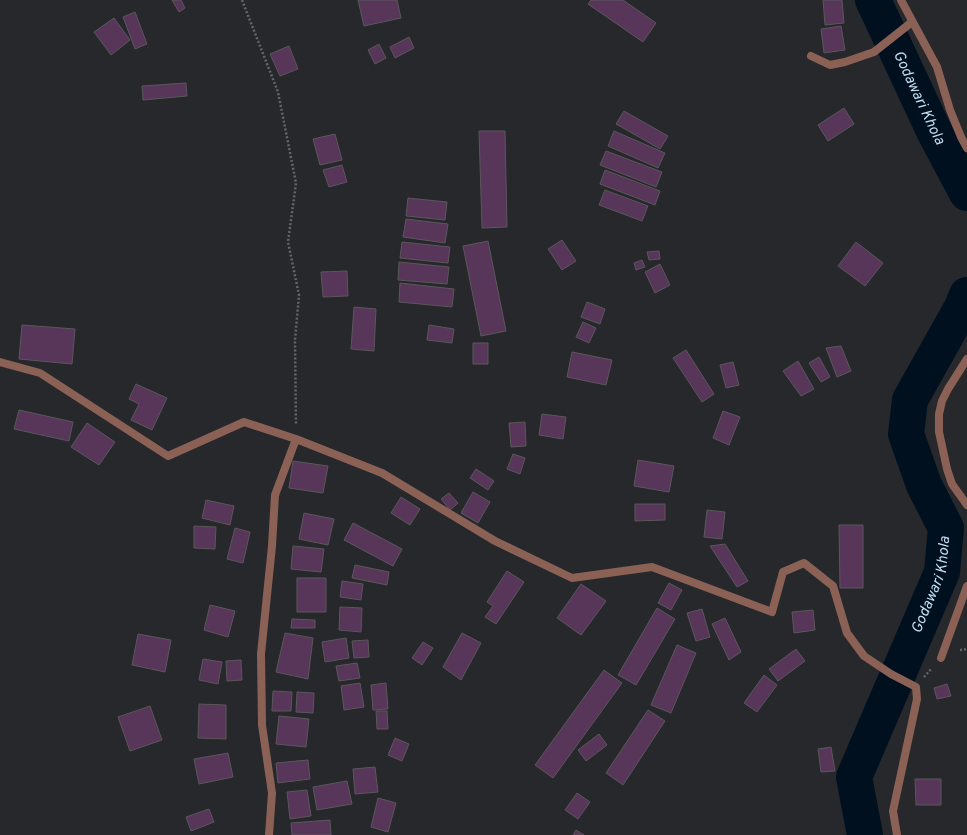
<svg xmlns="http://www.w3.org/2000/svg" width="967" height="835" font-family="Overpass,sans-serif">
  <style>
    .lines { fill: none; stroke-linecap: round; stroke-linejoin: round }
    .river { stroke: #00101f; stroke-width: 36 }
    .building { fill: #57365a; stroke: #5b575b }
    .path { stroke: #646669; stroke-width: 2.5; stroke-dasharray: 2 2; stroke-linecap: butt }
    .minor { stroke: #8c6155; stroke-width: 8 }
    .labels { text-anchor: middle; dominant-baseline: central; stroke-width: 3.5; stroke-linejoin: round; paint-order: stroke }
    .water-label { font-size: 15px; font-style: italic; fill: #c3dff4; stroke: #1d1f22 }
  </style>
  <rect width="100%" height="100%" fill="#26282c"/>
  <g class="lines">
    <g class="river">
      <path id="s1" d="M873,0L934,131L967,193"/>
      <path id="s2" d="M865,835L854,777L942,572L946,528L924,485L906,434L910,400L961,309L967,295"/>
    </g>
  </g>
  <path class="building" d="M172,0H181L185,8L179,12Z
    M358,0H397L401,18L364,26Z
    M591,0H623L656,23L643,42L588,4Z
    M823,0H842L844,23L825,25Z
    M135,12L147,44L135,49L123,17Z
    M114,18L130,40L111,55L94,32Z
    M841,26L845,50L824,53L821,29Z
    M409,37L414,48L395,58L390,47Z
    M379,44L386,58L375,64L368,50Z
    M289,46L298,69L280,76L270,54Z
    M186,83L187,96L143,100L142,86Z
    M844,108L854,124L828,141L818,125Z
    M624,111L668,136L660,149L616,124Z
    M479,131H505L507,227L482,228Z
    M614,131L665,153L658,168L608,146Z
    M335,134L342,160L320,165L313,139Z
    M606,151L662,172L656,187L600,165Z
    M342,165L347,182L329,187L323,170Z
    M605,170L660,191L655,205L600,184Z
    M605,190L648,206L642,221L599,205Z
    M408,198L447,202L445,220L406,216Z
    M406,219L448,224L445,243L403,237Z
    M562,240L576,261L562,270L548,249Z
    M488,241L506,331L481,336L463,246Z
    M402,242L450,247L448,263L400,258Z
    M856,242L883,263L865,286L838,266Z
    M659,251L660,259L649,260L647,252Z
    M642,260L645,267L636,270L634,263Z
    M399,262L449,267L447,284L398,280Z
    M660,264L670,285L655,293L645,272Z
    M347,271L348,296L323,297L321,272Z
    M400,283L454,289L452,307L399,302Z
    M587,302L605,309L600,324L581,317Z
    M354,307L376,309L374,351L351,349Z
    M583,322L596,328L589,343L576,337Z
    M22,325L75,329L72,364L19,359Z
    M429,325L454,329L452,343L427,340Z
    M473,343H488V364H473Z
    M841,346L851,371L837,377L826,348Z
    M686,350L714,394L702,402L673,358Z
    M572,352L612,360L606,385L567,377Z
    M819,357L830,377L821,382L809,363Z
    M798,361L814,389L801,396L783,371Z
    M733,362L739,385L726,388L720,365Z
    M136,384L167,398L152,430L131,420L139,404L129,399Z
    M19,410L73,422L69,441L14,429Z
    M723,411L740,417L729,445L713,438Z
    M542,414L566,417L563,439L539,435Z
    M525,422L526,446L511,447L509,423Z
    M87,423L115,442L99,465L71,447Z
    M513,454L525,458L520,474L507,469Z
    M638,460L674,466L669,492L634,486Z
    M293,461L328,466L323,493L289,488Z
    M476,469L494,481L488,490L470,478Z
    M473,492L490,502L478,523L461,513Z
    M449,493L458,503L450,510L441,499Z
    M401,497L420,509L410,525L391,513Z
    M206,500L234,506L230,525L202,518Z
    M635,504H665V520L635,521Z
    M707,510L725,512L722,539L704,537Z
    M304,513L334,519L328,545L299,539Z
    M353,523L402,549L393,566L344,540Z
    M839,525H863V588H840Z
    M194,526L216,527L215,549L194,548Z
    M235,528L250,532L243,563L227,559Z
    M725,544L748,581L737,587L710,546Z
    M293,546L324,549L321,572L291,569Z
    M355,565L389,572L387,585L352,578Z
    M507,571L524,582L496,624L485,617L493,606L487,602Z
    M297,578H326V612H297Z
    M342,581L363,584L361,600L340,597Z
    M669,583L682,590L671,610L658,603Z
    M581,584L606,601L581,635L557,618Z
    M210,605L235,611L228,637L204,630Z
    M340,607L362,608L361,632L339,630Z
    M657,608L675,619L636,685L618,675Z
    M702,609L710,637L696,641L687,613Z
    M813,610L815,630L794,633L792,612Z
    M725,618L741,652L729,660L712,624Z
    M292,619L315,620V628H291Z
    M285,633L313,638L308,679L276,672Z
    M462,633L481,643L461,680L443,667Z
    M138,634L171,640L165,672L132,665Z
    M346,638L349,658L325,662L322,642Z
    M368,640L369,657L354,658L352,641Z
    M423,642L433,648L422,665L412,658Z
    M677,645L696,653L671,713L651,705Z
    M796,649L805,661L778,681L769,669Z
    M203,659L222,662L218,684L199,680Z
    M241,660L242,680L227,681L226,661Z
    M357,663L360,678L339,681L336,666Z
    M604,670L622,683L553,778L535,765Z
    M764,675L777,685L757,712L744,703Z
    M360,683L364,707L344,710L341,686Z
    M386,683L388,709L373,710L371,685Z
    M947,684L951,696L937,699L934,688Z
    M273,691L292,692L291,711H272Z
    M297,692L314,693L313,713L296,712Z
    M199,704L226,705V739L198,738Z
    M150,706L162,740L130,751L118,717Z
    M648,710L665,721L623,785L606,773Z
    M376,711H387L388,729H377Z
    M279,716L309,719L306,747L276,744Z
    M599,734L607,745L586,761L578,750Z
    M395,738L409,744L402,761L388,755Z
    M831,747L835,771L821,772L818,749Z
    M228,753L233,777L199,784L194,759Z
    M308,760L310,779L278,783L276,763Z
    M375,767L378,792L355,794L353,769Z
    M915,779H941V805H916Z
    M347,781L352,804L317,810L313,787Z
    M307,790L311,816L290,819L287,792Z
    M577,793L590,802L578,819L565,810Z
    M378,798L396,803L388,832L371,827Z
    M209,809L214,822L191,831L186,817Z
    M330,820L331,835H292L291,823Z
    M576,830L584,835H573Z"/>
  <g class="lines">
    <path class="path" d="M242,0L278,92L296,183L288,242L299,295L295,340L296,425
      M960,650L967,649
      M924,677L932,668"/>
    <path class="minor" d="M901,0L937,67L950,110L961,137L967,148
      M811,56L830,65L845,62L874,52L912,22
      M967,359L948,389L942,401L939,414V432L947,469L952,484L967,505
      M0,362L40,373L168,456L244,422L296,439L382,473L495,541L572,578L652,567L772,612L783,572L804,563L833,586L847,633L864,656L891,674L916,687L917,699L893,811L897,835
      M941,658L967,586
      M269,835L272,793L262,725L261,654L272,546L275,495L296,439"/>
  </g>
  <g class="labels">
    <g class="water-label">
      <text stroke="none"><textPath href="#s1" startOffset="108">Godawari Khola</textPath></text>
      <text stroke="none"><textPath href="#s2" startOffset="267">Godawari Khola</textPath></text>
    </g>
  </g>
</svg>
